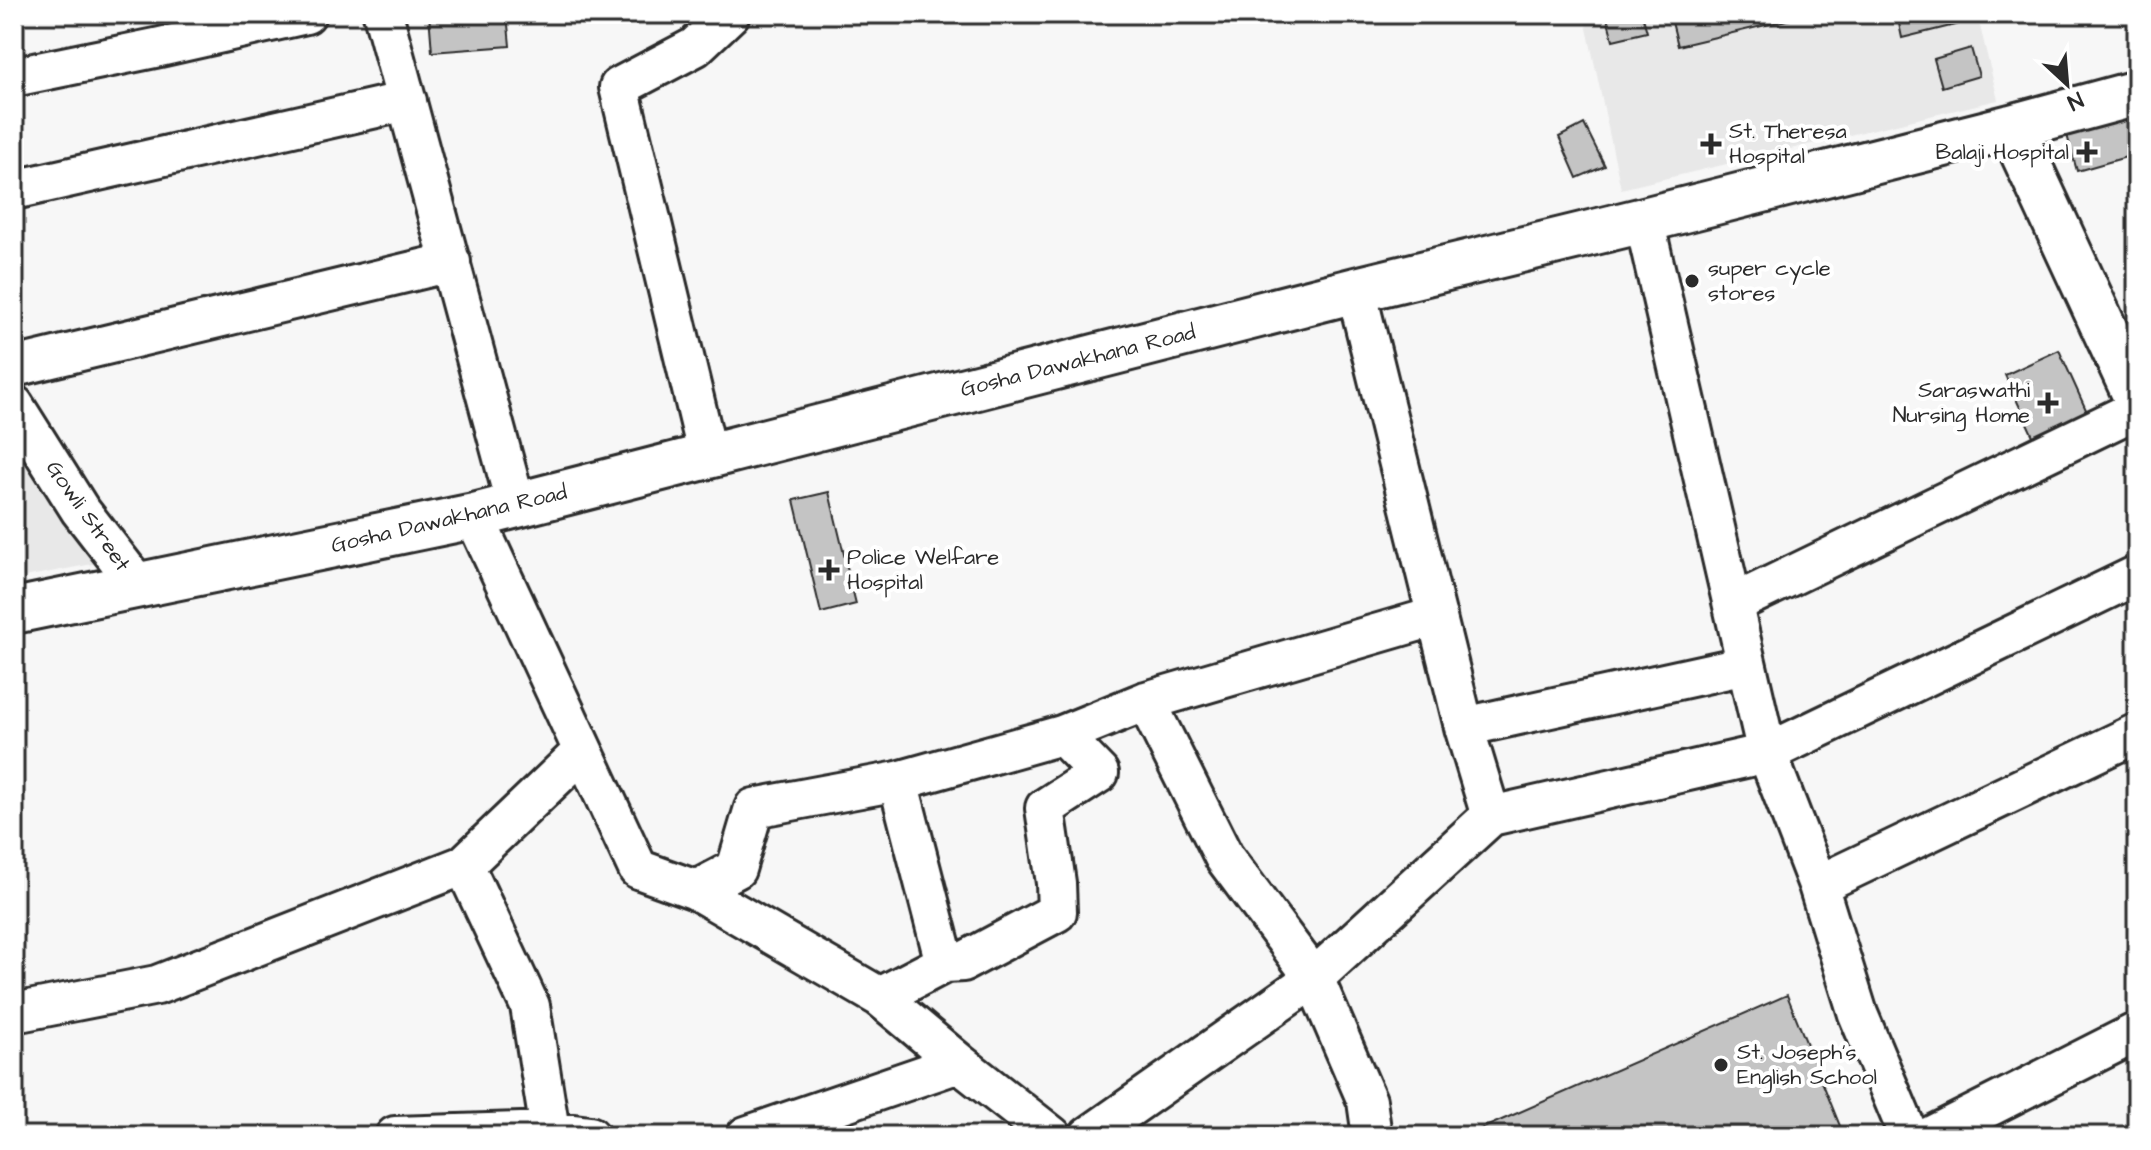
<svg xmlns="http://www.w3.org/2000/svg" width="2151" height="1150" font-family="'Architects Daughter',sans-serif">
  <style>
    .built { fill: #e8e8e8 }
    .building { fill: #c4c4c4; stroke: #2b2b2b; stroke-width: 2 }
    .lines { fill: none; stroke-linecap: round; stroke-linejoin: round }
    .street-casing { stroke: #2b2b2b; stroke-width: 44 }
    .secondary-casing { stroke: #2b2b2b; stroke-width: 50 }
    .street { stroke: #fff; stroke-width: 38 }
    .secondary { stroke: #fff; stroke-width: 44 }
    .poi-dot { fill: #2b2b2b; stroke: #fff; stroke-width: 3 }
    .labels { text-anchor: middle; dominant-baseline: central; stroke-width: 8; stroke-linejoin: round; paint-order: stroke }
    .poi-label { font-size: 22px; fill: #2b2b2b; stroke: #fff; text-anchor: start }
    .street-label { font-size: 22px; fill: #2b2b2b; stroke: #fff }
  </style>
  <rect width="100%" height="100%" fill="#f7f7f7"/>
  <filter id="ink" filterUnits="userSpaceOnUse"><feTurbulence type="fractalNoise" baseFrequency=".0125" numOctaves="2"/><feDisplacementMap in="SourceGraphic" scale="16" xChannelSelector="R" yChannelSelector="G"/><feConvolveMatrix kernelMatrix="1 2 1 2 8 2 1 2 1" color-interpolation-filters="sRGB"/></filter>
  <g filter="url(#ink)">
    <path class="built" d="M1584,14H1977L1998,100L1621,189Z
      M14,443L103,562L14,579Z"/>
    <path class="building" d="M429,14H507L510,46L432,52Z
      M1606,14H1642L1647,32L1613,40Z
      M1670,14H1812L1678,46Z
      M1897,14H1965L1967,22L1902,38Z
      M1971,48L1979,76L1942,87L1934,59Z
      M2137,115V154L2077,171L2067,135Z
      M1584,124L1605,166L1577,178L1559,137Z
      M2059,350L2092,423L2038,447L2005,375Z
      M829,492L856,604L821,613L794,500Z
      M1787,995L1844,1136H1465Z"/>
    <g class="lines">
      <g class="street-casing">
        <path id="street" d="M383,14L516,506
          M14,77L160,47L306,14
          M14,190L407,101
          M1644,220L1767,753L1818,885L1858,1014L1909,1136
          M1356,290L1464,727L1491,816
          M14,367L451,262
          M14,405L80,510L138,585
          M708,456L619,87L695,47L730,14
          M474,516L638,869L696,890L880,997L959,1063L1052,1136
          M1733,604L2137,409
          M1146,701L1224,857L1314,978L1367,1101L1372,1136
          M1464,727L1746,665
          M464,865L583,751
          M1818,885L2137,733
          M696,890L736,869L754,808L898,781L1062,735L1146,701L1437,616
          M945,963L963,962L1057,912L1056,883L1045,808L1099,773L1062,735
          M880,997L945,963L898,781
          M14,1013L157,985L464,865L530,1006L550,1131
          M395,1136L550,1131L590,1136
          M746,1136L959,1063
          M1089,1136L1314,978L1491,816L1767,753L2137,575
          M1931,1136L2137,1032"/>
      </g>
      <g class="secondary-casing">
        <path id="secondary" d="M2011,127L2137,399
          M14,611L474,516L1356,290L1644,220L2011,127L2137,93"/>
      </g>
      <use href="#street" class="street"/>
      <use href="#secondary" class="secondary"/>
    </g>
  </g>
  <g class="poi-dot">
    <path d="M1707 132h8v8h8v8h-8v8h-8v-8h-8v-8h8z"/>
    <path d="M2083 140h8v8h8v8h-8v8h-8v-8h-8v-8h8z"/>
    <circle cx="1692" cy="281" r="8"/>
    <path d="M2044 391h8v8h8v8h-8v8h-8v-8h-8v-8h8z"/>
    <path d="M825 558h8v8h8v8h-8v8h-8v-8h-8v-8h8z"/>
    <circle cx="1721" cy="1065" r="8"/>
  </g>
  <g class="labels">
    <g class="poi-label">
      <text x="1729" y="131">St. Theresa<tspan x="1729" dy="25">Hospital</tspan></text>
      <text x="2069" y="152" text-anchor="end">Balaji Hospital</text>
      <text x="1708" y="268">super cycle<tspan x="1708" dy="25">stores</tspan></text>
      <text x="2030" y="390" text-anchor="end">Saraswathi<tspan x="2030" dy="25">Nursing Home</tspan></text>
      <text x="847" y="557">Police Welfare<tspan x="847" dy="25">Hospital</tspan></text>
      <text x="1737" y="1052">St. Joseph's<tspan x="1737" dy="25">English School</tspan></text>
    </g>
    <g class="street-label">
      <text transform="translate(1078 361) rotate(-14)">Gosha Dawakhana Road</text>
      <text transform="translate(88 516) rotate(55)">Gowli Street</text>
      <text transform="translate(449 519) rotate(-13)">Gosha Dawakhana Road</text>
    </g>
  </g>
  <rect width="2151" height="1150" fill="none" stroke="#fff" stroke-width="48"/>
  <rect x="24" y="24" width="2103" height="1102" fill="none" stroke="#2b2b2b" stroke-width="3" filter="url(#ink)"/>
  <g transform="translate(2067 84) rotate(154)" stroke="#ffffff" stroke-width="6" paint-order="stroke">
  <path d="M0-6L14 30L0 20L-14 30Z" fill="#2b2b2b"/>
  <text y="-12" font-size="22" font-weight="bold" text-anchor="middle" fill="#2b2b2b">N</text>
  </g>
</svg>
